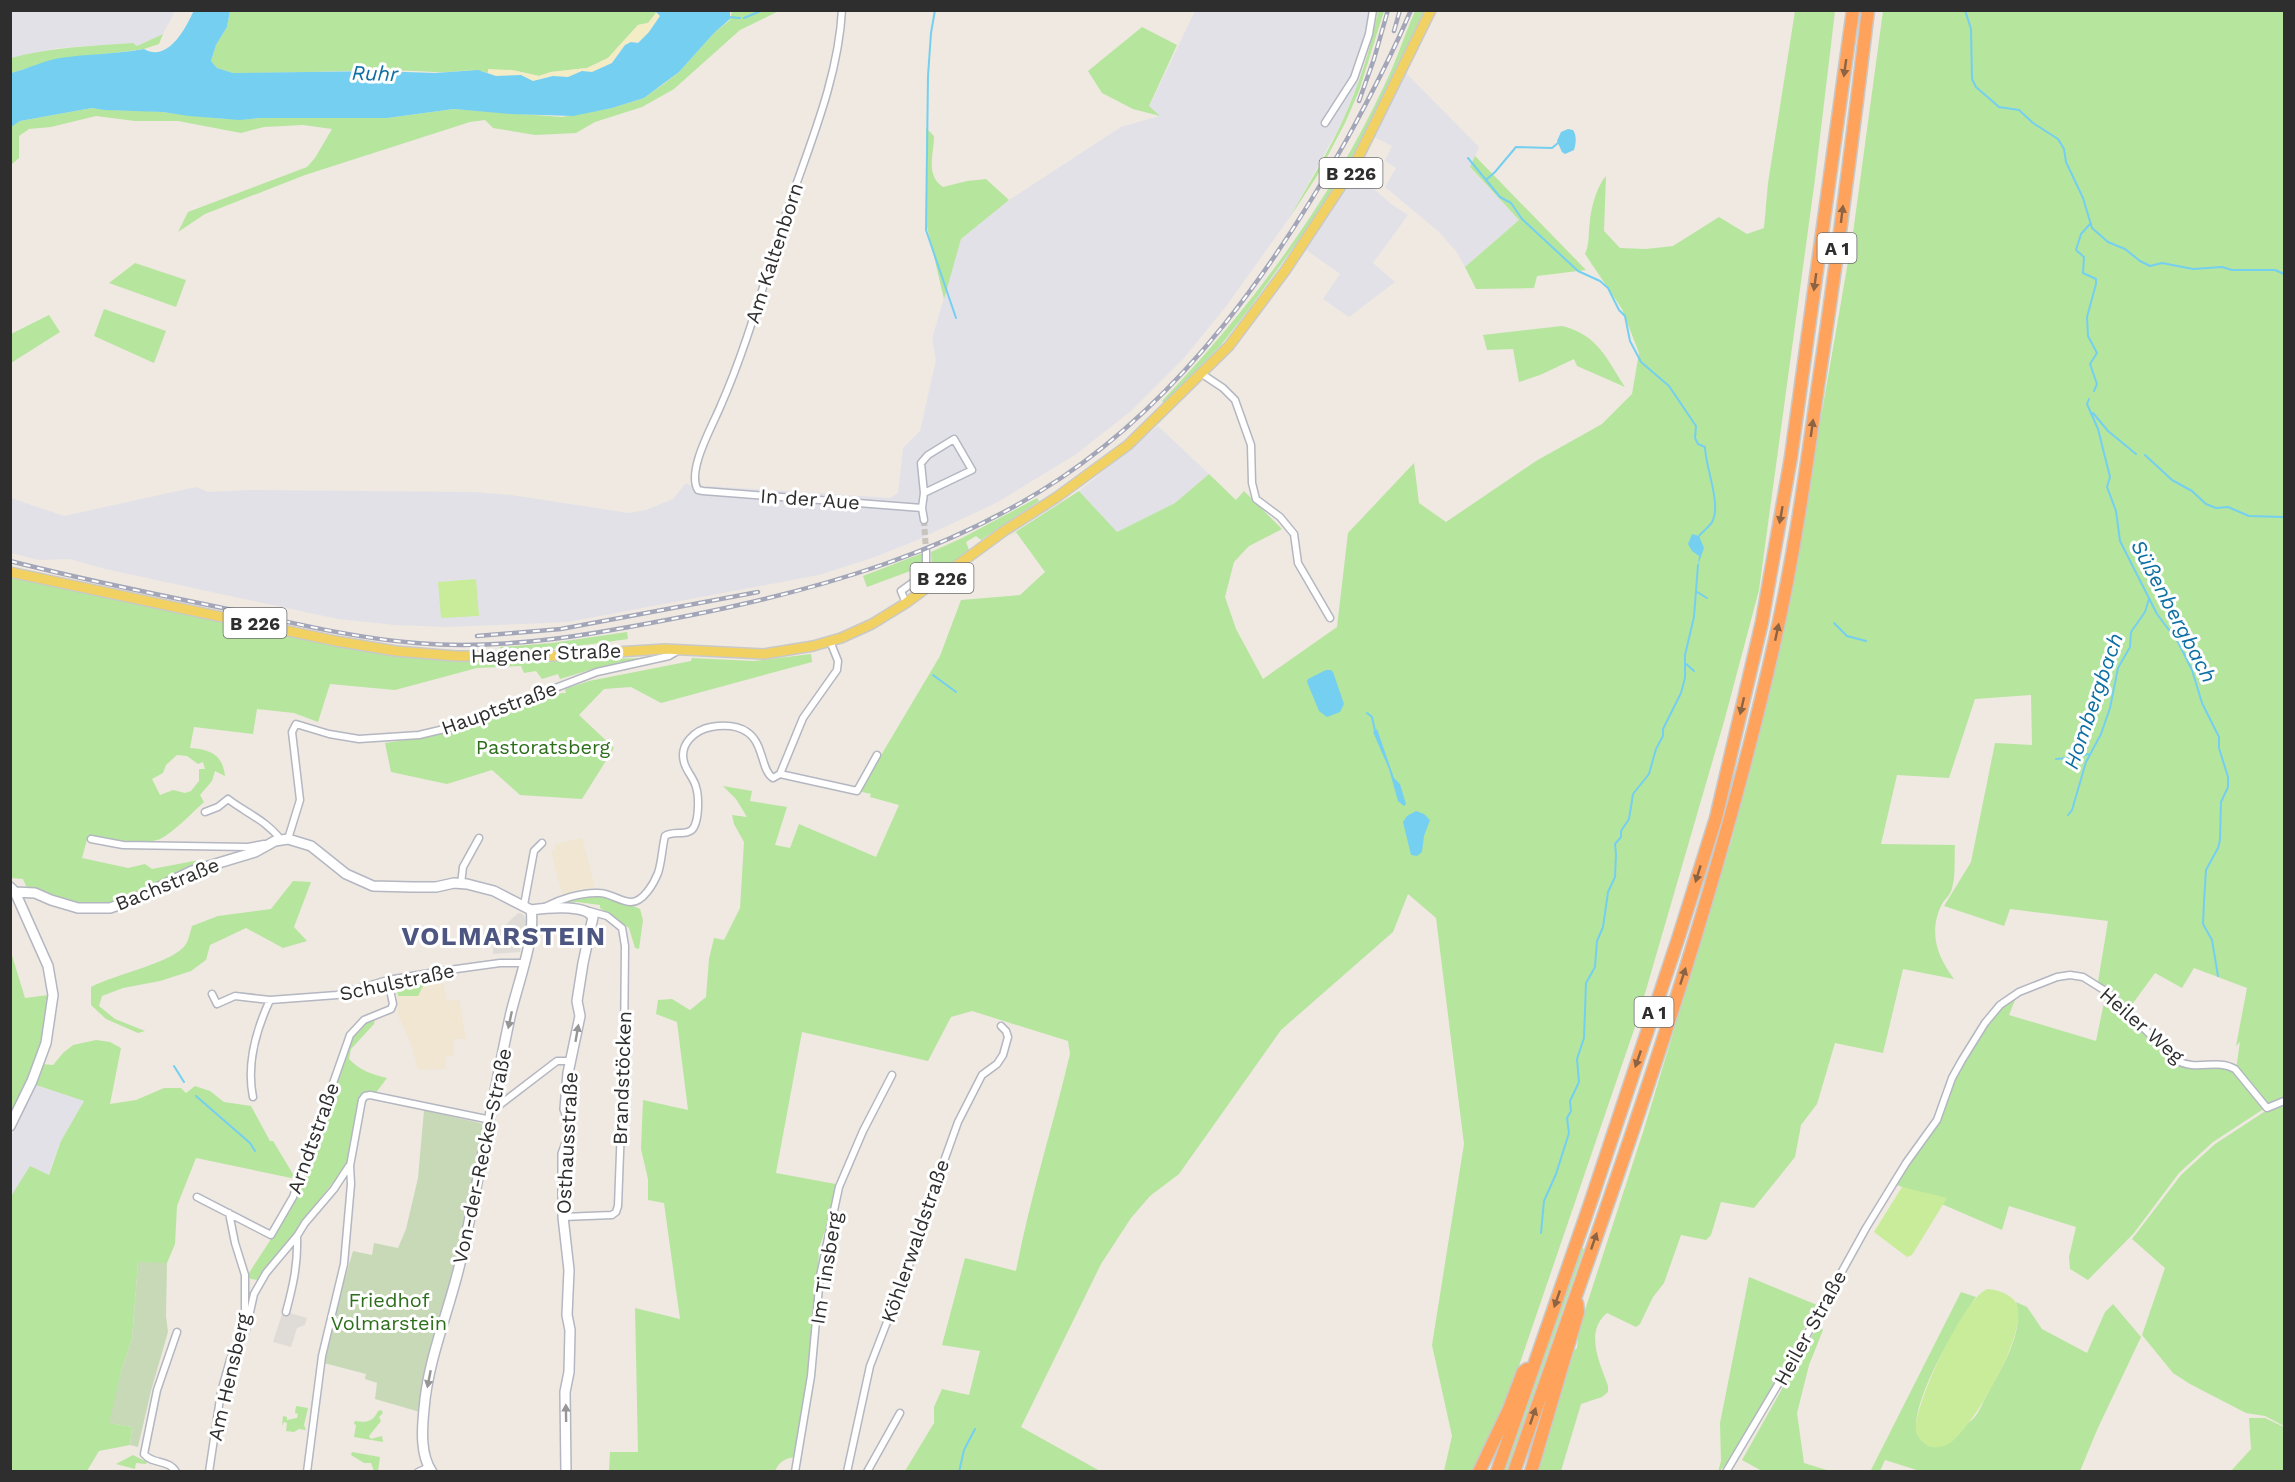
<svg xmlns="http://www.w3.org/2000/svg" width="2295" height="1482" font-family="'Work Sans',sans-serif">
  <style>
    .industrial { fill: #e3e1e8 }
    .education { fill: #f0e6d1 }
    .green { fill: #b6e59e; fill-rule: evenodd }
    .sand { fill: #f3ecc5 }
    .cemetery { fill: #c8d9b8 }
    .pitch { fill: #c9ec9a }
    .plaza { fill: #dfdcd8 }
    .water { fill: #75cff0 }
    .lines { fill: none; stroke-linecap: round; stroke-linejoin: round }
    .stream { stroke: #75cff0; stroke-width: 2 }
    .street-tunnel { stroke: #c8c4bd; stroke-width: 6; stroke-dasharray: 6 3; stroke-linecap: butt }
    .street-casing { stroke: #b4b7c1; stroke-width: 9 }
    .secondary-casing { stroke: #b4b7c1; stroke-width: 12 }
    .primary-casing { stroke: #c9c9c9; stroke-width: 12 }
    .highway-casing { stroke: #c9c9c9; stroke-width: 15 }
    .street { stroke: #fff; stroke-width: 6 }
    .secondary { stroke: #fff; stroke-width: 9 }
    .primary { stroke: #f2d163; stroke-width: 9 }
    .highway { stroke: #ffa35c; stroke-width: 12 }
    .rail-casing { stroke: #a3a6b8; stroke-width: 4.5 }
    .rail { stroke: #fff; stroke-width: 2; stroke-dasharray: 7; stroke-linecap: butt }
    .oneway { fill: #8c6343 }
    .oneway2 { fill: #969696 }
    .labels { text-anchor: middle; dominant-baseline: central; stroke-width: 6; stroke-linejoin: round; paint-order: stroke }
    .shield { fill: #fff; stroke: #6d6d6d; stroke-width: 1.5 }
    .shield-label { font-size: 18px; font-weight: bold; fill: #2e2e2e }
    .street-label { font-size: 20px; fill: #2e2e2e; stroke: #fff }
    .park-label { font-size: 20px; fill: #2c6e1b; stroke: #fff }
    .water-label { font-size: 21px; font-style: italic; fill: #0d6fa3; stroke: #fff }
    .district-label { font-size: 26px; font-weight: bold; letter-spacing: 1.5px; fill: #4d5680; stroke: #fff }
  </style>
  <rect width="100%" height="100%" fill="#efe9e1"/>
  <path class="industrial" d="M11,11H175L163,34L137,46L133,43L58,48L11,58Z
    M1195,11H1377L1373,33L1356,89L1342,122L1290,217L1227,305L1184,358L1131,411L1075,455L996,503L915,541L875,557L819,575L568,622L447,627L395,625L338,619L105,569L70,559L39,560L11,553V498L64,516L196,487L208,492L250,490L474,492L511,495L629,513L646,510L673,499L686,483L698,490L708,486L890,498L898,493L903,448L920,431L936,360L932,339L961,239L1009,200L1121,127L1159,116L1149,107Z
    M1403,70L1479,147L1470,168L1519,220L1465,267L1456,251L1438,231L1385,187L1396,168L1385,161L1392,146L1370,135Z
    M1356,173L1391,204L1408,215L1373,263L1395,282L1349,317L1323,299L1340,274L1305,249Z
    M1158,426L1209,474L1175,503L1117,532L1079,491Z
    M36,1085L84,1101L61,1141L48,1175L30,1166L11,1198V1137Z"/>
  <path class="education" d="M582,838L595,887L569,892V895L563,897L551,851L555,850V844Z
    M442,976L447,1001L459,999L466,1039H453L454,1056L446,1057V1069L418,1070L410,1041L398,1015L396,985Z"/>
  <path class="green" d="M655,10L656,13L648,23L638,25L608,58L587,68L551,72L539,76L512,70H489L488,73C471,67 451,74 433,72C367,68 300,74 233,73L217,68L211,61L216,45L227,27L230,11Z
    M732,11H779L740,30L674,89L642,107L595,122L576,133L535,135L493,128L485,120L470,122L305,175L205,214L178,232L188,212L307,167L315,158L332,129L303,125L264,127L241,133L178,121H135L96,116L51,127L29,129L19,136V158L11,165L10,127L20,121L92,108C115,112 139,109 162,112C195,115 228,122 260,118H387L454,109L562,117L612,108L644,98L665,83L679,72L714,33L730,20Z
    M1378,11H1384L1359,91L1345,123L1317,176L1290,217C1308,185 1328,153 1343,120C1359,85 1371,48 1378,11Z
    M1415,11H1424L1357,148L1318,213L1249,309L1221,345L1164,403L1162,401C1251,308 1329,203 1384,86C1396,62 1404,36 1415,11Z
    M1795,11H1835L1815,179L1759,590L1725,718L1637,1021L1510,1392L1474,1471H1444L1452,1436L1432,1345L1464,1144L1436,918L1408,894L1393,932L1281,1030L1179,1174L1150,1196L1131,1218L1101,1264L1021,1427L1100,1471H905L934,1423V1407L942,1389L969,1395L980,1351L942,1345L965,1258L1016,1271C1030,1197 1053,1126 1070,1054L1068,1041L972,1011L951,1017L928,1061L802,1032L776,1173L841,1185L819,1248L814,1376L797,1457C786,1457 779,1462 775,1471L609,1472L610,1452H638L635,1308L680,1319L664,1203L648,1200V1179L641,1149L643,1100L688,1110L677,1022L656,1014L658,1000L672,999L690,1010L706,997L709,959L714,938L724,940L740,908L744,842L734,824L732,815L747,817L736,799L723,786L752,791L750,801L787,807L775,845L790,848L799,824L876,857L899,805L870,797L871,794L862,792L861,789L940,656L961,600L1020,595L1045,572L1016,532L1009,536L1079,491L1117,532L1175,503L1209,474L1236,500L1244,491L1282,529L1249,546L1234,562L1225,597L1236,629L1263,679L1337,627L1348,533L1414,463L1419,503L1446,522L1536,461L1602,424L1632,394L1639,353L1622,309L1585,254C1590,243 1588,232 1590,221C1591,208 1597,186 1606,176L1604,231L1620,248L1646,249L1673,246L1719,217L1747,234L1764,228L1768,183Z
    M1883,11H2284V1426L2265,1416L2246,1413L2190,1384L2173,1373L2142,1335L2165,1268L2132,1239L2181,1175L2215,1144L2267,1110L2236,1069L2240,1042L2236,1046L2247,988L2194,968L2182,988L2155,973L2128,1010L2098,982L2108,921L2010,909L2004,926L1944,906L1971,862L1995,743L2032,745L2031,695L1975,699L1949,778L1897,775L1881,844L1955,845C1954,859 1956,875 1952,888C1951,894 1945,899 1942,904C1928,932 1937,956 1954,979L1903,969L1883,1053L1835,1043L1817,1104L1801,1125L1795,1157L1754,1208L1721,1202L1711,1235L1706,1240L1681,1235L1664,1283L1653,1297L1640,1324L1636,1327L1607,1313C1584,1332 1600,1363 1608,1386V1392L1602,1397L1581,1404L1561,1471L1536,1472L1540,1465L1572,1352L1577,1348L1578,1336L1586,1307L1644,1129L1732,839L1783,636L1853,233Z
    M1142,27L1177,45L1149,106L1160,116L1133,109L1102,93L1088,71Z
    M163,34L159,44L144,49L122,52L58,59L11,73V58C51,47 92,46 133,43L137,46Z
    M926,128L934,136C934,154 925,175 943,187L967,181L986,179L1009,200L961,239L944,299L927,227Z
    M1475,156L1586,270L1537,276L1534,288L1476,289L1465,267L1519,220L1470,167Z
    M135,263L186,280L176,307L109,283Z
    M104,309L166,331L154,363L94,336Z
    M49,315L60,332L11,363V334Z
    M1562,326C1598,335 1606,358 1625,387L1577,366L1574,359L1540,375L1519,382L1513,349L1487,350L1483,335Z
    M1037,498L1039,501L981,540L976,536L966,542L969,550L929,582L927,579L932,573L931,552L962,538Z
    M923,553L924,566L867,587L863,576Z
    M11,575L454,659L514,661L644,658L658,655L596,668L560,679L558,674L542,679L536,671L524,673L521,666L477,668L395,690L330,684L318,722L294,713L257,709L253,734L194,727L190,748C210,749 223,755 225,776L215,771L212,781L200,795L204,802C194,811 169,837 157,840C135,847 110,840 88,836L82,858L128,868L145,864L152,869L199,860L207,862C196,865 186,869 176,873C148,886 122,907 90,905C67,904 48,889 27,888L23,879L11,878ZM177,755L187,756L198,764L203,762L205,769H199V781L191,791L185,793L173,790L160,795L152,779L163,773L166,765Z
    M627,632L628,639L556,649L501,653L500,647L552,643Z
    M811,654L812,662L661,703L631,687L604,689L579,715L614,748L582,799L520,795L492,770L447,784L391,772L385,743L413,739L458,729L546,694L566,693L565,689L589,681L691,661L692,658L754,661Z
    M293,881L311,882L294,927L307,941L283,948L246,928L210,945L206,960L191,971L160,981L123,988L102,996L99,1006L115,1019L145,1031L138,1033L106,1019L91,1005V987C113,975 176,962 186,944C189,939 190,932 192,926L218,916L271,909Z
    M595,894C611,897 626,903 640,909L643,920L639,949L635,948L629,928L600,908V905L577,902L556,904Z
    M11,952L25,998L49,995L43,1041L35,1066L11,1119L12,1051Z
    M424,984L418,996H398L397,986Z
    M2106,993L2175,1061L2184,1067L2190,1068L2212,1066L2234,1070L2265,1108L2213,1142L2179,1173L2134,1233L2088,1280L2070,1269L2069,1257L2076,1227L2009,1206L2002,1230L1895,1184L1923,1144L1953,1079L1994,1013L2017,995L2009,1015L2096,1041Z
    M375,1018L374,1024L351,1049L349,1059C359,1070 373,1075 387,1078L375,1094H362L356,1110L348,1161L342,1171L304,1219L292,1238L259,1280L251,1279L248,1277L249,1273L284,1219L296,1196L352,1038L365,1023Z
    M96,1040L110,1042L121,1048L110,1104L136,1100L164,1088H181L186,1093L195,1086L210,1091L224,1102L251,1106L270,1141H273L296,1179L196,1158L177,1206L175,1244L167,1263H138L132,1339L122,1368L110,1423L132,1427L130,1445L99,1451L87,1471H11L10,1198L30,1166L49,1175L61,1141L84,1101L36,1085L42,1071V1064L53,1065L63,1053L73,1045Z
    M1582,1248L1584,1249L1507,1471H1504Z
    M1749,1277L1817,1305C1804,1328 1733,1467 1718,1472L1721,1461L1720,1423Z
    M1961,1292L1976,1297C1956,1326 1916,1393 1916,1427C1916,1436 1921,1441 1928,1445C1940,1438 1963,1429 1973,1419C1979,1413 1983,1402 1987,1395C2001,1369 2025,1332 2016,1302L2027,1307L2042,1329L2087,1353L2105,1312L2113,1304L2141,1337L2097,1430L2080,1471H1920L1885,1460L1880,1471L1870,1472Z
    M1818,1325L1823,1330L1809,1365L1797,1413L1804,1463L1830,1471H1762L1742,1460Z
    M296,1406L308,1408L304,1425L306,1430L299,1429L294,1432L286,1431L287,1423L284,1422L282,1426L283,1416L287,1417V1420L297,1418L298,1414L295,1413Z
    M381,1410L383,1413L379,1417L381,1421L369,1436L371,1439L382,1436L383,1442L354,1437L356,1425L354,1424L355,1421C366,1423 373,1422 378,1411Z
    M2249,1418H2265L2284,1427V1471H2231L2251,1449Z
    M352,1452L380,1457L378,1471H374L371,1463H364L351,1455Z
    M133,1455L147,1462L146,1464L136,1463L135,1469L116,1464Z"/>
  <path class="sand" d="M656,13L660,15C651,31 644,43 625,45L612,63L592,72L582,71L568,77L553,76L533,81L521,75L496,76L488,73V69L512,70L539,76L551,72L587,68L608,58L638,25L648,23Z"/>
  <path class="cemetery" d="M424,1110L484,1124L461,1244L422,1383L420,1412L375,1399L377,1383L365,1379L366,1374L324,1363L333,1319L353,1251L372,1255L374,1243L398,1248L406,1229L418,1178Z
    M138,1262L167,1263L166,1316L168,1332L151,1391L138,1447L130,1445L132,1427L109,1423L122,1368L132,1339Z"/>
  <path class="pitch" d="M476,579L479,616L441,618L438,582Z
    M1902,1187L1947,1198L1912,1255L1907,1257L1874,1232Z
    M1988,1289C1998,1290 2011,1294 2016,1303C2030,1331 1973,1427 1950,1443C1943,1447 1936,1449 1928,1446C1922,1442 1916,1436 1916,1428C1915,1403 1965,1295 1988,1289Z"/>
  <path class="plaza" d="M518,913L523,914L527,921L524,934L520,935L519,939L523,940L520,952L493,954L494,936Z
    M283,1311L307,1318L305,1325L297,1328L291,1347L273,1342Z"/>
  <path class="water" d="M194,10L230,11L227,27L216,45L211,61L217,68L233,73L376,71L435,73L478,70L496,76L521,75L533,81L553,76L568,77L582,71L592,72L612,63L625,45L631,42L638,43L649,32L660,16L655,11H730V19L714,33L679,72L644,98L612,108L573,116L511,114L454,109L387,118H260L239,120L189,116L163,112L104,110L92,108L20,121L11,127V73C27,69 43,61 60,58C88,54 116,54 144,49C168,63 186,28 194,10Z
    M1568,129L1573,130C1577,136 1576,143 1574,150L1565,154L1562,152L1557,141L1561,132Z
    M1692,534L1699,536L1704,548L1698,565L1699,556L1692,551L1688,544Z
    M1326,670H1331L1333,672L1344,704L1340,712L1327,717L1319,711L1307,682L1308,679Z
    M1377,729L1394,778L1400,784L1406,804L1404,806L1398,801L1389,769L1373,732Z
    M1416,811L1424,814L1430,820L1424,836L1422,852L1417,856L1411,855L1403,822L1407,816Z"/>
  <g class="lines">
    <path class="stream" d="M935,10L931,33L928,76L926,230L956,318
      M1965,10L1971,29L1972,79L1976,87L1999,107L2019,110L2033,123L2058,139L2064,149L2066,162L2083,198L2092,228L2108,242L2125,249L2140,261L2150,266L2162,263L2193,269L2222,267L2232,270H2275L2284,274
      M728,17L740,18
      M744,18L763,10
      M1468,158L1500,197L1511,203L1522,219L1578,271L1600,281L1608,288L1619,310L1625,316L1630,341L1641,362L1669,386L1696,426L1695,438L1698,444L1705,447C1705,466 1722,505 1712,522C1709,527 1703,531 1699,536
      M1486,180L1495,172L1516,147L1552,148L1558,143
      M2091,223L2081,234L2076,250L2084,257L2083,273L2096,279V284L2087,317L2088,336L2097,353L2090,364L2097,384L2094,391
      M2089,399L2087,404L2098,429L2110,477L2107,487L2116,511L2120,541L2157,614L2178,642L2192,670L2202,703L2219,737V748L2228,777V787L2221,802L2220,840L2218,848L2206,870L2204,902L2203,924L2212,940L2218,976
      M2093,413L2108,431L2136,454
      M2145,455L2172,480L2192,491L2206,504L2216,508L2228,507L2249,516L2284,517
      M1697,592L1707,598
      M1834,623L1847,636L1866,641
      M1685,663L1694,671
      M933,675L956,692
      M1367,713L1372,717L1375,731
      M2056,759L2077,757L2088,754
      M2068,815L2072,810L2086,762L2101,734L2110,708L2118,668L2130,647L2131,632L2145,612L2149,599
      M174,1066L184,1082
      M196,1096L250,1143L255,1151
      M1541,1233L1544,1201L1556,1174L1569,1133L1567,1118L1571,1111L1570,1101L1579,1082L1577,1059L1584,1038L1586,983L1595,967L1597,941L1603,927L1608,892L1615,877L1616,854L1615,844L1621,837V831L1629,819L1633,794L1649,774L1656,749L1663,736V729L1681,693L1685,678V655L1694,617L1698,565
      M959,1472L964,1450L975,1429"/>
    <path class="street-tunnel" d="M924,520L926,551"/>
    <g class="street-casing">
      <path id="street" d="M842,10C838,83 806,152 784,220C764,282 747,346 721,405C713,425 686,471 698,490L703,491L922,508L924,520
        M1325,123L1354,78L1369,34L1373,10
        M1202,374L1223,388L1235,400L1251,445L1252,483L1256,499L1280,517L1294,534L1298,563L1330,618
        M922,508L924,493L921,463L928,455L954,439L972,470L924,493
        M906,603L901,591L926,573V551
        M780,774L857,791L877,755
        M205,812L218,807L228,799C246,813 266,820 281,840
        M91,839L123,845L248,847L264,844
        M288,839L300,800L292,732L296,724L329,734L359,739L419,735L457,726L597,672L669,656L681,649
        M461,884L463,867L479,838
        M524,905L534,851L542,843
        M545,907C560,899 582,892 599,893C610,893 619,901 630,902C643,903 654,883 658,873C662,861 662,848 665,836C673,830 689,837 694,827C699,818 699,796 696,787C694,778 686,771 684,762C679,744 695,730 711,727C723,725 737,725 747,732C764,743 761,771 773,778L780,774L803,718L837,670L838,661L830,641
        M212,994L217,1004L235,996L270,1000
        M253,1097C246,1063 256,1030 270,1000L337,995L388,980L442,971L500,963H524
        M493,1110L557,1061H571
        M197,1197L271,1235L293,1197L350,1035L364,1020L391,1009L393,1004L388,980
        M563,1217L612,1215L616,1212L618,1206L624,1047L625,946L622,928L607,916L589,911
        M286,1312C293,1286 298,1264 297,1237
        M246,1330L254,1294L266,1273L297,1236L305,1223L334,1189L349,1166
        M176,1472C169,1459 153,1465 144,1454L157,1390L177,1332
        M209,1472L221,1392L230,1360L243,1332L245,1319V1275L235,1243L229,1213
        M307,1472L322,1356L344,1264L351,1184L350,1166L362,1100L365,1096L370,1095L491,1120
        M418,1472L429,1467
        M795,1472L811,1376L820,1276L839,1187L863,1131L892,1075
        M847,1472L870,1366L911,1260L925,1214L958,1122L982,1075L997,1064L1003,1055L1008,1037L1006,1031L1001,1026
        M867,1472L900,1413
        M1726,1472L1799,1349L1866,1228L1906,1163L1937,1120L1952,1078L1962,1060L1985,1023L2000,1005L2019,992L2057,977L2070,975L2083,977L2107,992L2176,1060C2197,1072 2216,1058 2235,1069L2267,1108L2284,1101"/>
    </g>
    <g class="secondary-casing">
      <path id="secondary" d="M10,887L15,892L48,966L53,995L46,1043L32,1081L10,1126
        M15,892L35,893L51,900L78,908H110L133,900L192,871L255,852L275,841L288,839L311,846L346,874L373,886L412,887H436L454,883L467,884L494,891L531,910
        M531,910C546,908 584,904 593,917L583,963L577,1001L580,1016L568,1073L565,1109L570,1121L568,1140L563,1154V1217L569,1270L567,1315L570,1330L569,1372L565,1392L566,1472
        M432,1472C420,1455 422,1429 424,1409C428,1358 450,1309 461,1259C479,1179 493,1097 510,1017C516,989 536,937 531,910"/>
    </g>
    <g class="primary-casing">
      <path id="primary" d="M10,572L336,641L396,651L456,656H552L665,649L764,654L813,646L841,638L872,624L906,603L1004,531L1057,497L1128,445L1229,346L1285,271L1353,168L1431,10"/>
    </g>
    <g class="highway-casing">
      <path id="highway" d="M1479,1472L1509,1409L1523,1372L1527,1369
        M1497,1472L1590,1204L1679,936L1716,818L1762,622L1791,457L1853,10
        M1514,1472C1610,1198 1711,924 1775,640C1794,556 1806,471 1818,386C1837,261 1853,136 1868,10
        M1531,1472L1578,1312L1577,1303"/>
    </g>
    <use href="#street" class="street"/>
    <use href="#secondary" class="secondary"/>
    <use href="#primary" class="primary"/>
    <use href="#highway" class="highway"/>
    <g class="rail-casing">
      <path id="rail" d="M1394,31L1400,10
        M1359,101L1374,59L1388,10
        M10,561C84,580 159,595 233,610C293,623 354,638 416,643C509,651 601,633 692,615C821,589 950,552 1061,478C1185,395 1275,267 1347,139C1370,97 1392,55 1411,10
        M477,636L561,629L758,592"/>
    </g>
    <use href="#rail" class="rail"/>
  </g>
  <defs><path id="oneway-solid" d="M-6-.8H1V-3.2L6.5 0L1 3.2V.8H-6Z" transform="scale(1.5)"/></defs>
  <g class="oneway">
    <use href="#oneway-solid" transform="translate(1845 68) rotate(98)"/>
    <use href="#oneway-solid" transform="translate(1842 214) rotate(-83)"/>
    <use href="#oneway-solid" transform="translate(1815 282) rotate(98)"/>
    <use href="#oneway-solid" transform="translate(1812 428) rotate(-82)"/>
    <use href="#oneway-solid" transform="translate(1781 515) rotate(100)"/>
    <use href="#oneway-solid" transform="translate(1777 632) rotate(-78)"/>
    <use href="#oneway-solid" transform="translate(1742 706) rotate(103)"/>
    <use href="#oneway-solid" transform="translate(1698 874) rotate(107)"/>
    <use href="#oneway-solid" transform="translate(1683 976) rotate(-72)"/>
    <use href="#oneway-solid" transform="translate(1638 1059) rotate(109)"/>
    <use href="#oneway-solid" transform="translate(1594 1241) rotate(-71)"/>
    <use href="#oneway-solid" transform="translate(1557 1299) rotate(109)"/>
    <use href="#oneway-solid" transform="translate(1533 1416) rotate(-71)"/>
  </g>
  <g class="oneway2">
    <use href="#oneway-solid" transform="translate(510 1020) rotate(102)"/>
    <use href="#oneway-solid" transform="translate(577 1033) rotate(-80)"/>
    <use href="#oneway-solid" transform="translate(429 1379) rotate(101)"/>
    <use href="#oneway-solid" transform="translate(566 1413) rotate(-91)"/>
  </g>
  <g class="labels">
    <g class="shield">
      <rect x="1319.5" y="158" width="63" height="30" rx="4.5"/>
      <rect x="1817.5" y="233" width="39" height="30" rx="4.5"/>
      <rect x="910.5" y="563" width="63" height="30" rx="4.5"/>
      <rect x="223.5" y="608" width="63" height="30" rx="4.5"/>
      <rect x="1634.5" y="997" width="39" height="30" rx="4.5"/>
    </g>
    <g class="shield-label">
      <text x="1351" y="173">B 226</text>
      <text x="1837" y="248">A 1</text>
      <text x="942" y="578">B 226</text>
      <text x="255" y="623">B 226</text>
      <text x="1654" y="1012">A 1</text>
    </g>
    <g class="street-label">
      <text transform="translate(774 253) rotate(-72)">Am Kaltenborn</text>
      <text transform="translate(810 499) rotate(4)">In der Aue</text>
      <text transform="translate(546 653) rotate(-2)">Hagener Straße</text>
      <text transform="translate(499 708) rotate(-20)">Hauptstraße</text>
      <text transform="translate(167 884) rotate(-22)">Bachstraße</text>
      <text transform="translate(397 982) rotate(-12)">Schulstraße</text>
      <text transform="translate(2142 1025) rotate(41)">Heiler Weg</text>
      <text transform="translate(622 1078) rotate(-88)">Brandstöcken</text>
      <text transform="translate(313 1138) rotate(-70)">Arndtstraße</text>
      <text transform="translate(567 1143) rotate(-87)">Osthausstraße</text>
      <text transform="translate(482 1156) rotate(-78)">Von-der-Recke-Straße</text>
      <text transform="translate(915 1241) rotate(-71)">Köhlerwaldstraße</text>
      <text transform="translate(826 1268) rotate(-81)">Im Tinsberg</text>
      <text transform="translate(1810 1328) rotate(-61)">Heiler Straße</text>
      <text transform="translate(229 1377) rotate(-77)">Am Hensberg</text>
    </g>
    <g class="park-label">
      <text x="543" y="747">Pastoratsberg</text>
      <text x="389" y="1300">Friedhof<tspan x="389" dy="23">Volmarstein</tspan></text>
    </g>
    <g class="water-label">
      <text transform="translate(375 73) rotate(2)">Ruhr</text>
      <text transform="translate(2174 611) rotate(62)">Süßenbergbach</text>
      <text transform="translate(2093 701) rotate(-71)">Hombergbach</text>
    </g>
    <g class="district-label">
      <text x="504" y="936">VOLMARSTEIN</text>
    </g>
  </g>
  <rect width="2295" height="1482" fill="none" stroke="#2e2e2e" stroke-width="24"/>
</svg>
